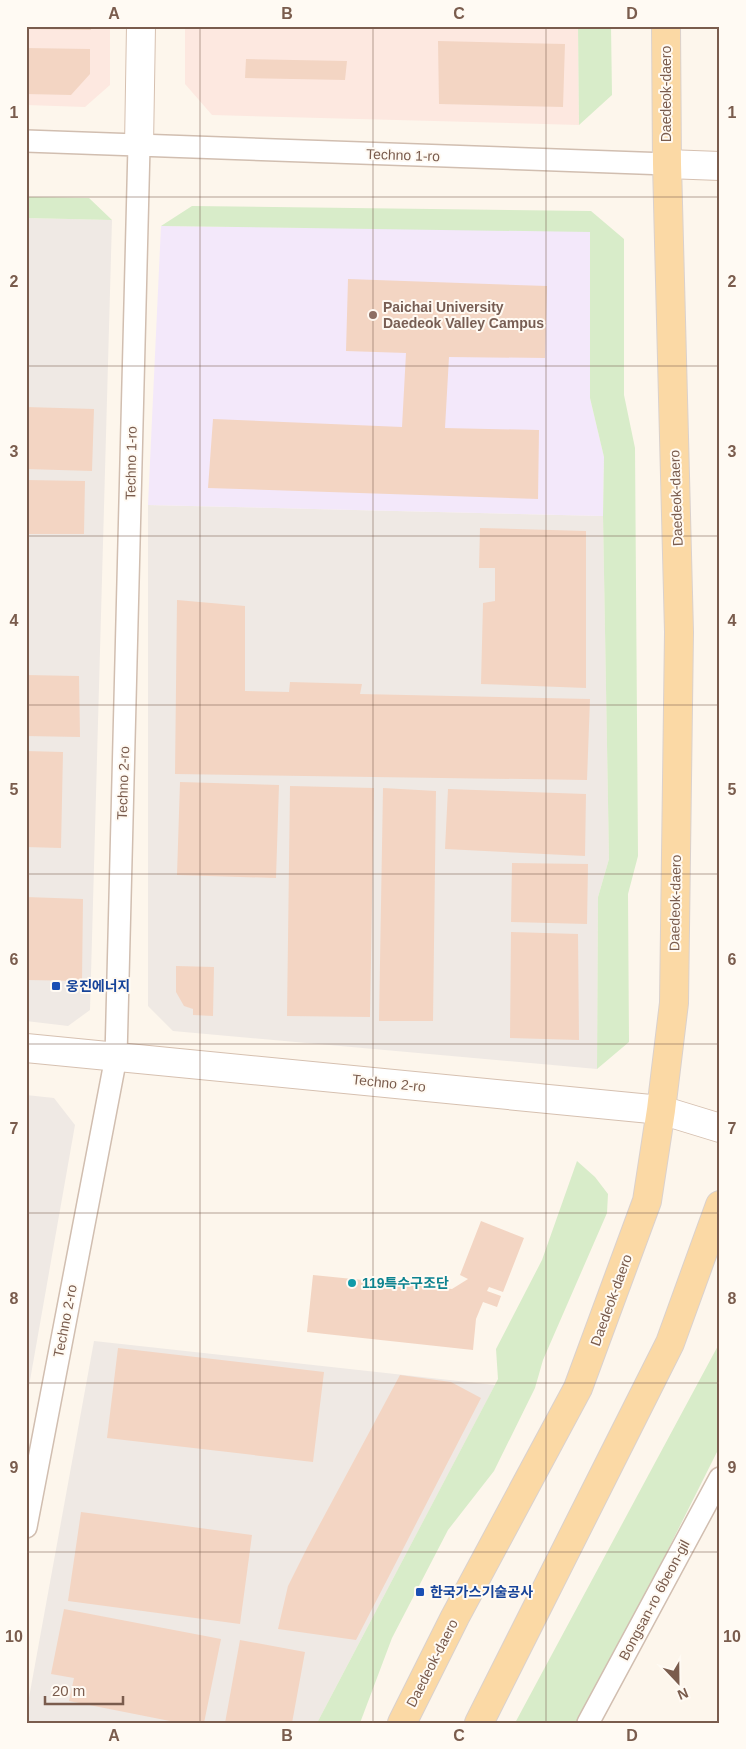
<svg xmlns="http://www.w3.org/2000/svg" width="746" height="1749" font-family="Helvetica,'Noto Sans KR',sans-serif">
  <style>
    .commercial { fill: #fde8e0 }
    .industrial { fill: #efe9e4 }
    .education { fill: #f3e8fa }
    .green { fill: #d8ecc9 }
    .building { fill: #f3d5c3 }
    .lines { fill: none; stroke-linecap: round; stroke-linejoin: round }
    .street-casing { stroke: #d1beb0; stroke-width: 24 }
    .secondary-casing { stroke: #d6c0b0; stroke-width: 30 }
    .primary-casing { stroke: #dad1cd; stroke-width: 30 }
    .street { stroke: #fff; stroke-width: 21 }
    .secondary { stroke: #fff; stroke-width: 28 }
    .primary { stroke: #fbd9a5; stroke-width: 28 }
    .grid { fill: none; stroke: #7a5c4d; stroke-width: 1; stroke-opacity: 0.55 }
    .education-dot { fill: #8d6e63; stroke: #fffaf3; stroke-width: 2 }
    .transit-dot { fill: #1a4fb4; stroke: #fffaf3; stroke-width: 2 }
    .culture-dot { fill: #0f9aa8; stroke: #fffaf3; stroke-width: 2 }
    .labels { text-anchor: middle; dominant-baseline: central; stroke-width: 4; stroke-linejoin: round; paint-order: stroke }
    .street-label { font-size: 14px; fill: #7a5c4d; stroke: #fffaf3 }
    .education-label { font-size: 14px; font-weight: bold; fill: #785e54; stroke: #fffaf3; text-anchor: start }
    .transit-label { font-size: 14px; font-weight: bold; fill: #164399; stroke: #fffaf3; text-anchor: start }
    .culture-label { font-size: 14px; font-weight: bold; fill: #0d838f; stroke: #fffaf3; text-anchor: start }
    .neatline { fill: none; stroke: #7a5c4d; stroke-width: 2 }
    .grid-label { font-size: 16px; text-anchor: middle; font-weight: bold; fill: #7a5c4d }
  </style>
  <rect width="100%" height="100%" fill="#fdf6ec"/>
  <path class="commercial" d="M26,26H110V85L85,107L26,105Z
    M185,26H578L579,125L212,115L185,84Z"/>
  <path class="industrial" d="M26,218L112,220L90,1010L68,1026L26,1021Z
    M148,505L603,516L609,859L598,897L597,1069L173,1031L148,1006Z
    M26,1095L54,1098L75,1125L26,1403Z
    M94,1341L495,1385L317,1723H26V1714Z"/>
  <path class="education" d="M161,226L590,231V398L604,457L603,516L148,505Z"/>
  <path class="green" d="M578,26H611L612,95L579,125Z
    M26,197L89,198L112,220L26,218Z
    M192,206L591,211L624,239V395L635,448L638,856L628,894L629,1042L597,1069L598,897L609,859L603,516L604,457L590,398V232L161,226Z
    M577,1161L595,1177L608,1194L607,1213L543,1360L535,1388L494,1471L448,1530L392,1638L360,1723H317L498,1379L496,1349L542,1260Z
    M720,1342V1446L581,1723H515Z"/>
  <path class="building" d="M26,26H91V30L26,29Z
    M438,41L565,44L563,107L439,104Z
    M26,48L90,49V74L71,95L26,94Z
    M246,59L347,61L345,80L245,78Z
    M348,279L547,286L545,358L449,357L445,428L539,430L538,499L208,488L213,419L402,427L406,353L346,351Z
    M26,407L94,409L92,471L26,469Z
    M26,480L85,481L84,534H26Z
    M480,528L586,531V688L481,684L483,603L495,601V568H479Z
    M177,600L245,606V691L289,692L290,682L362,684L360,694L590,699L587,780L175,774Z
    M26,675L79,676L80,737L26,736Z
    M26,751L63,752L61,848L26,847Z
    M180,782L279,785L276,878L177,875Z
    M290,786L374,788L370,1017L287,1016Z
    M383,788L436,791L433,1021H379Z
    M448,789L586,794L585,856L445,849Z
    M512,863L588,864L587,924L511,922Z
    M26,897L83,899L82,981L26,980Z
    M511,932L578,934L579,1040L510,1038Z
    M176,966L214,967L213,1016L193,1015V1009L184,1006L176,992Z
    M481,1221L524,1238L503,1292L489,1287L487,1291L501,1296L497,1307L483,1302L476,1319L473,1350L307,1332L313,1275L452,1289L468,1279L460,1275Z
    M118,1348L324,1372L313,1462L107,1438Z
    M400,1375L451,1382L481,1398L356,1640L278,1629L288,1586L307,1548Z
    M81,1512L252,1535L240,1624L68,1601Z
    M64,1609L221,1639L204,1723H180L69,1701L74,1678L51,1674Z
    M240,1640L305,1652L292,1723H225Z"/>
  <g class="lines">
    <g class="street-casing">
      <path id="street" d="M26,141L667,164
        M26,1527L116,1057L139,146
        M588,1723L720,1478"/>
    </g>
    <g class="secondary-casing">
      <path id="secondary" d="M139,146L141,26
        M667,164L720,166
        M26,1048L661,1110L720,1128"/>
    </g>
    <g class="primary-casing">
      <path id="primary" d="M402,1723L455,1617L578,1388L647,1201L661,1110L674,1003L679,632L667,164L666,26
        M479,1723L670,1343L720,1205"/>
    </g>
    <use href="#street" class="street"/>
    <use href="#secondary" class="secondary"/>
    <use href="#primary" class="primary"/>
  </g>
  <path class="grid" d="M200,26V1723M373,26V1723M546,26V1723M26,197H720M26,366H720M26,536H720M26,705H720M26,874H720M26,1044H720M26,1213H720M26,1383H720M26,1552H720"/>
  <circle class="education-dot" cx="373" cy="315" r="5"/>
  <g class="transit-dot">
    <rect x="51" y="981" width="10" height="10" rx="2.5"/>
    <rect x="415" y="1587" width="10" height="10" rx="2.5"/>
  </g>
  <circle class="culture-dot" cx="352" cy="1283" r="5"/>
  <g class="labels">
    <g class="street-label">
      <text transform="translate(666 94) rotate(-90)">Daedeok-daero</text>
      <text transform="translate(403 155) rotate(2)">Techno 1-ro</text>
      <text transform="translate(131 463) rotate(-89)">Techno 1-ro</text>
      <text transform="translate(676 498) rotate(-92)">Daedeok-daero</text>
      <text transform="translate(123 783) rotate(-88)">Techno 2-ro</text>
      <text transform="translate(675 903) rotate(-89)">Daedeok-daero</text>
      <text transform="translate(389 1083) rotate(6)">Techno 2-ro</text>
      <text transform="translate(611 1300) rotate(-70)">Daedeok-daero</text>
      <text transform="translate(65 1321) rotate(-79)">Techno 2-ro</text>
      <text transform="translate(654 1600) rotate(-62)">Bongsan-ro 6beon-gil</text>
      <text transform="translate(432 1663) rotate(-63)">Daedeok-daero</text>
    </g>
    <g class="education-label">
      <text x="383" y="307">Paichai University<tspan x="383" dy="16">Daedeok Valley Campus</tspan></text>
    </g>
    <g class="transit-label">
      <text x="66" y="986">웅진에너지</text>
      <text x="430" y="1592">한국가스기술공사</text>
    </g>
    <g class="culture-label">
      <text x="362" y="1283">119특수구조단</text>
    </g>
  </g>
  <rect width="746" height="1749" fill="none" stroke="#fffaf3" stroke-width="55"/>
  <g transform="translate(678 1682) rotate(158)" stroke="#fffaf3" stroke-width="4" paint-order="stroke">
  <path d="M0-4L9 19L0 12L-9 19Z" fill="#7a5c4d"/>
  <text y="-8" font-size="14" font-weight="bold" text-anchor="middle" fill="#7a5c4d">N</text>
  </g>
  <path d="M45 1696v8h78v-8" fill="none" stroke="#7a5c4d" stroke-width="2.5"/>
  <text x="52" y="1696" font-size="15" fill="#7a5c4d" stroke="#fffaf3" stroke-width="4" paint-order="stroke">20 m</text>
  <rect x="28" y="28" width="690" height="1694" class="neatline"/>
  <g class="grid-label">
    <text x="114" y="19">A</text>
    <text x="287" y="19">B</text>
    <text x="459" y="19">C</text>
    <text x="632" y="19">D</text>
    <text x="14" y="118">1</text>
    <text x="732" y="118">1</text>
    <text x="14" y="287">2</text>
    <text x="732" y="287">2</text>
    <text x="14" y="457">3</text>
    <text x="732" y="457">3</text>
    <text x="14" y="626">4</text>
    <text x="732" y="626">4</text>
    <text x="14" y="795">5</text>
    <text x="732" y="795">5</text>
    <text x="14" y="965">6</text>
    <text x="732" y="965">6</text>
    <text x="14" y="1134">7</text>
    <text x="732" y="1134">7</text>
    <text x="14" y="1304">8</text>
    <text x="732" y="1304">8</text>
    <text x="14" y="1473">9</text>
    <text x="732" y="1473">9</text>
    <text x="14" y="1642">10</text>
    <text x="732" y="1642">10</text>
    <text x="114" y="1741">A</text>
    <text x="287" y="1741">B</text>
    <text x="459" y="1741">C</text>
    <text x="632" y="1741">D</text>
  </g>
</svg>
